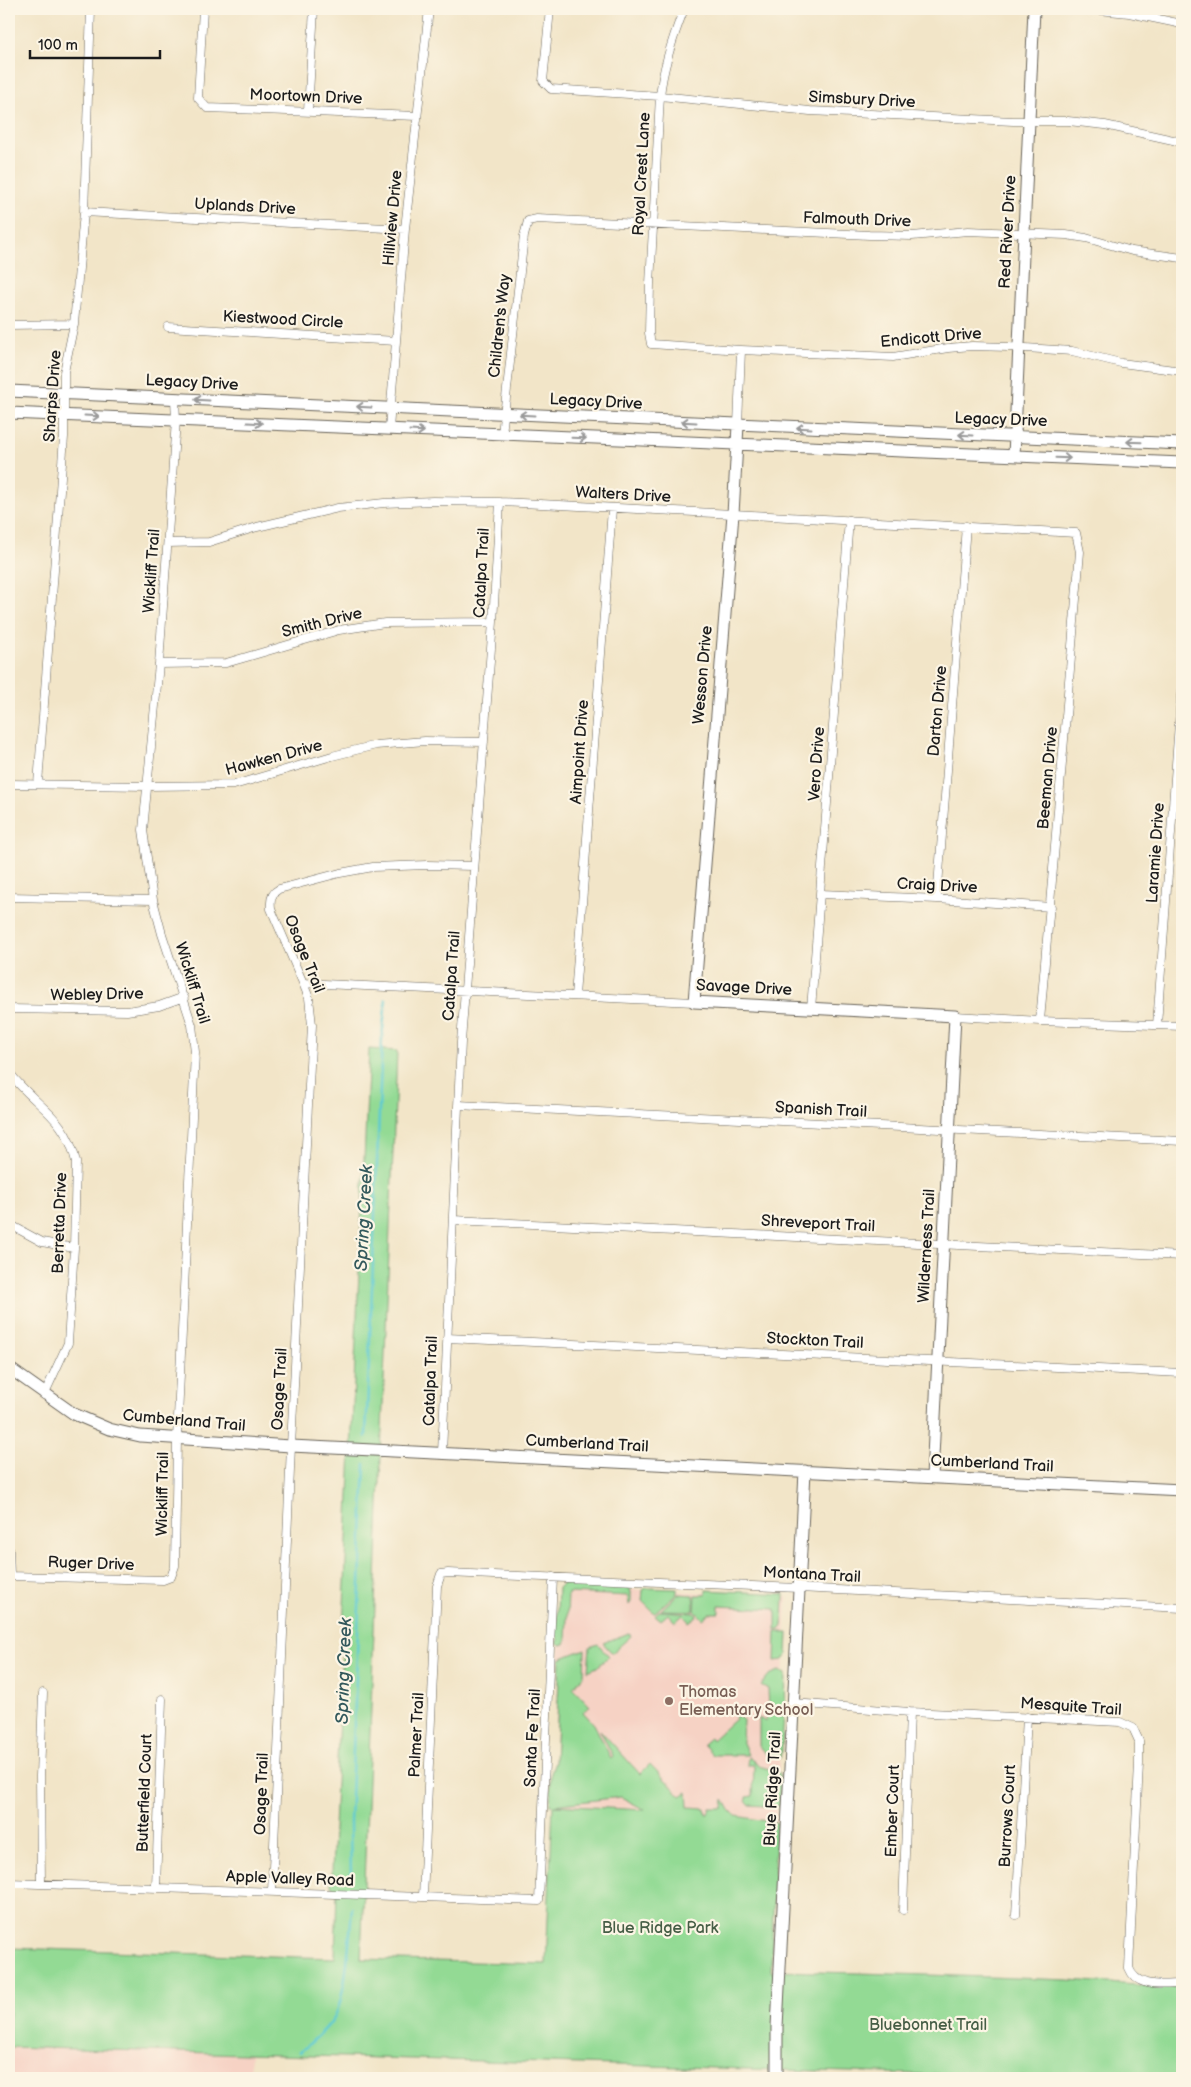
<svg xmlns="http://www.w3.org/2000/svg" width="1191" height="2087" font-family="'Balsamiq Sans',sans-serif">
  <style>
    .built { fill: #f6d2c4 }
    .green { fill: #93da94; stroke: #587b58; fill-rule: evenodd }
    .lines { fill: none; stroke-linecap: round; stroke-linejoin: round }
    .stream { stroke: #5dcad2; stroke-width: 2.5 }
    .street-casing { stroke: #676258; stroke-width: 9 }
    .secondary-casing { stroke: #676258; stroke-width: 13 }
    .street { stroke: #fff; stroke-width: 8 }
    .secondary { stroke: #fff; stroke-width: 11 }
    .oneway { stroke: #999 }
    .education-dot { fill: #8d6e63; stroke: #fcf5e5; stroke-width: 2 }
    .labels { text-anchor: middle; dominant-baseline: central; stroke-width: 4.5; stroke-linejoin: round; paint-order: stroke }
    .street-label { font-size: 16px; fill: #1c1c1c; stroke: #fcf5e5 }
    .education-label { font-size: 16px; fill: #785e54; stroke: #fcf5e5; text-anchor: start }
    .park-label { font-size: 16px; fill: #465e46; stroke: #fcf5e5 }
    .water-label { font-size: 18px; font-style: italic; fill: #33595c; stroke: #fcf5e5 }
  </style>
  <rect width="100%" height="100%" fill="#fcf5e5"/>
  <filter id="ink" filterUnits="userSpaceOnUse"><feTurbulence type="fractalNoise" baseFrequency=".02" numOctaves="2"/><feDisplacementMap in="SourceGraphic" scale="10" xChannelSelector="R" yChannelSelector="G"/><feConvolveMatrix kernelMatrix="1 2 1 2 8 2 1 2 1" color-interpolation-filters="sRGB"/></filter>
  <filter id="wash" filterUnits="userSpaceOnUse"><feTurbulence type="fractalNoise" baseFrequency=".0096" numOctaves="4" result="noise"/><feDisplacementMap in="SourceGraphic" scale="20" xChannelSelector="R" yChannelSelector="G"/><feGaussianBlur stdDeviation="1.12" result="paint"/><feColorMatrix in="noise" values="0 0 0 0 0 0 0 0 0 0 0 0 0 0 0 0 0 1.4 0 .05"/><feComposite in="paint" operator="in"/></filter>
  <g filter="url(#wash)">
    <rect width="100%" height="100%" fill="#f2e5c8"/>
    <path class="built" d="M561,1586L787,1597L776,1827L717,1815L553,1805Z
      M9,2047L251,2054L250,2078H9Z"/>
    <path class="green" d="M369,1049L397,1051L361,1959L546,1964L553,1805H550L551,1773L555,1762L560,1659L585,1649L584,1675L573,1688L590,1706L583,1712L594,1724L611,1758L613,1756L600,1730L640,1774L650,1764L681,1796L687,1792L688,1807L705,1808L706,1814H708L710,1808H723L724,1799L730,1810L736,1816L778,1823L776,1829L771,1971C870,1973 969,1976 1068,1980C1107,1982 1144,1987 1182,1987V2078H1051L9,2047V1948L335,1958L337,1889L333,1888L331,1885L332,1873ZM621,1797L645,1810L554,1805Z
      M563,1583L629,1586L631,1592V1602L629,1605L628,1596L568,1593L566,1641L565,1644L560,1645L557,1642L559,1640L556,1635L558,1588Z
      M646,1588L677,1589V1593L654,1613L642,1601L643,1590Z
      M706,1590L784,1594L783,1626L780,1630H776V1609L719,1606V1613H710L703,1619L695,1611L696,1595H706Z
      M678,1594L694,1595V1611L661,1610Z
      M659,1611L695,1613L697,1616L689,1622L683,1615L675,1622L668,1614L661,1620L655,1615Z
      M776,1632H788L787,1655L783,1660L775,1661Z
      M629,1633L631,1636L612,1653L603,1643Z
      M598,1644L609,1656L597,1667L588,1671L590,1647Z
      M779,1671L786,1674L785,1709H769L768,1689L761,1685L769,1675Z
      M728,1707L743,1720L742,1740L748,1755H713L703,1744L710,1738L712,1740L736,1718Z
      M767,1712H784L782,1752L780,1755L781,1757L779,1758L766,1755L759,1746V1718L766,1722Z
      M748,1757L762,1767L777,1771L780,1775V1804L778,1807L750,1805L746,1800V1797L753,1796L754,1765H747Z"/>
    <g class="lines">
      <path class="stream" d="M366,1437L382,1038L386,999
        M351,1879L350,1822L365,1464
        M300,2052C311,2042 325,2032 333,2019C346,2001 350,1932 352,1908
        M272,2078L279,2071"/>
    </g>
  </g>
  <g filter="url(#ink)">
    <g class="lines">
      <g class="street-casing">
        <path id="street" d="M203,9L198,98L207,108L417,116
          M550,9L543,81L551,89L660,96L810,111L1013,121H1068L1105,125L1182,142
          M684,9C673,37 663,66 660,96L650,284L649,333L651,344L741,350L893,357L948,348L972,346L1009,347L1072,351L1121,363L1182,371
          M1088,9L1129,13L1182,24
          M308,111L314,9
          M84,212L405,229
          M9,325L74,324
          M168,327L396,341
          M738,425L741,350
          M389,429L405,229L429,9
          M502,434L524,236L528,221L537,219L869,235L912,236L968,231L1066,235L1086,238L1132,251L1182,258
          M168,543L209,542L257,527L338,508L384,503L433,501L500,502L733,514L1076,533L1080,552L1040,1021
          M159,664L226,663L339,630L385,623L493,622
          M9,784L147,786L234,785L332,756L376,745L425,741L484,742
          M38,784L64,437V372L74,324L84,212L91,9
          M821,894L937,899L1051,907
          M9,897L153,900
          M937,899L966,526
          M303,983L694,1002
          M575,996L612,509
          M9,1009L127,1011L159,1006L184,997
          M811,1009L849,520
          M955,1016L1040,1021L1182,1026
          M1157,1025L1182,682
          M9,1072C35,1107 66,1115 76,1162L74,1248L68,1343L44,1395
          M458,1105L1182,1141
          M453,1220L1182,1256
          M9,1224L42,1242L74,1248
          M447,1338L1182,1373
          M442,1453L461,1042L493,622L500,502
          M9,1549L10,1576
          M9,1576L163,1580L171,1577L175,1566L177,1439L195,1052L192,1025L162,934L153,900L143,830L159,664L176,420L175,399
          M793,1703L910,1712L1120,1722L1133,1728L1139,1741V1764L1129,1968C1137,1989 1163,1984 1182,1984
          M9,1883L539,1901L553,1577
          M41,1884L40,1776L43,1693
          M156,1888L162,1699
          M272,1892L291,1446L312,1025L309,998L303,983L271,909C270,900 271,893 279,889L340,873L373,867L427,865L474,866
          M423,1897L437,1586L441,1574L448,1573L799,1588L1182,1608
          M903,1910L910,1712
          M1016,1915L1027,1717"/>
      </g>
      <g class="secondary-casing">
        <path id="secondary" d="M9,391L1182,444
          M9,413L1182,463
          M738,425L733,514L694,1002L955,1016L932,1477
          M1014,456L1034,9
          M9,1368L74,1414L109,1429L140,1436L291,1446L1182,1490
          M777,2078V2027L805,1471"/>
      </g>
      <use href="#street" class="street"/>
      <use href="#secondary" class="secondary"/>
    </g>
    <defs><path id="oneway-shaft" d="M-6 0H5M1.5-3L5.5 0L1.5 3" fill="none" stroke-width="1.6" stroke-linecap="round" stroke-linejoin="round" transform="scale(1.25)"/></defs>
    <g class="oneway">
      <use href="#oneway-shaft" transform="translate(202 400) rotate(-177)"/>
      <use href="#oneway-shaft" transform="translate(364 407) rotate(-177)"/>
      <use href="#oneway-shaft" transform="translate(527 415) rotate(-177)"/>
      <use href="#oneway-shaft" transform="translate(92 416) rotate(3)"/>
      <use href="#oneway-shaft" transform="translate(689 422) rotate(-177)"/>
      <use href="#oneway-shaft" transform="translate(255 423) rotate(3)"/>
      <use href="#oneway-shaft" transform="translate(804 428) rotate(-177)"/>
      <use href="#oneway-shaft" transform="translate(417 431) rotate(3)"/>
      <use href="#oneway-shaft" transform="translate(966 435) rotate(-177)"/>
      <use href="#oneway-shaft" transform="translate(579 438) rotate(2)"/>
      <use href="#oneway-shaft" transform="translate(1134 442) rotate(-178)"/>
      <use href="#oneway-shaft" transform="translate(1063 458) rotate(2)"/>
    </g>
  </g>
  <circle class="education-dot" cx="669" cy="1701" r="5"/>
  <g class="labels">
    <g class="street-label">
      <text transform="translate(306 97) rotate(2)">Moortown Drive</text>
      <text transform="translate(862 100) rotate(3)">Simsbury Drive</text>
      <text transform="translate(642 174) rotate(-87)">Royal Crest Lane</text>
      <text transform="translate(245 207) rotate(3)">Uplands Drive</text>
      <text transform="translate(393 218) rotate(-85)">Hillview Drive</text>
      <text transform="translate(857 220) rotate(2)">Falmouth Drive</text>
      <text transform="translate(1008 232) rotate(-87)">Red River Drive</text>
      <text transform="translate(283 320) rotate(3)">Kiestwood Circle</text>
      <text transform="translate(500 326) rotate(-84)">Children's Way</text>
      <text transform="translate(931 338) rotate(-5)">Endicott Drive</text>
      <text transform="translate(192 383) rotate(3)">Legacy Drive</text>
      <text transform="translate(53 396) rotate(-86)">Sharps Drive</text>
      <text transform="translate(596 402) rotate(3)">Legacy Drive</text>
      <text transform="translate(1001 420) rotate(2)">Legacy Drive</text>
      <text transform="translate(623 495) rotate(3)">Walters Drive</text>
      <text transform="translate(152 571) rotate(-86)">Wickliff Trail</text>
      <text transform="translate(482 573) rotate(-87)">Catalpa Trail</text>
      <text transform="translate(322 623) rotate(-14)">Smith Drive</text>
      <text transform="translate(703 675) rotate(-85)">Wesson Drive</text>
      <text transform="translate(938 711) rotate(-85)">Darton Drive</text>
      <text transform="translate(580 752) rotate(-86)">Aimpoint Drive</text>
      <text transform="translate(274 758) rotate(-15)">Hawken Drive</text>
      <text transform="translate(817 764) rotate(-86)">Vero Drive</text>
      <text transform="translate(1048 778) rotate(-85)">Beeman Drive</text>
      <text transform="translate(1156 853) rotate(-86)">Laramie Drive</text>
      <text transform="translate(937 886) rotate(3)">Craig Drive</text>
      <text transform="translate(304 954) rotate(68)">Osage Trail</text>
      <text transform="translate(452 976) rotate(-86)">Catalpa Trail</text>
      <text transform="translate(192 983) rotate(73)">Wickliff Trail</text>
      <text transform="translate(744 988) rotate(3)">Savage Drive</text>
      <text transform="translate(97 995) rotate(-1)">Webley Drive</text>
      <text transform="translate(821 1110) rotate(3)">Spanish Trail</text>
      <text transform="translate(60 1223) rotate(-88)">Berretta Drive</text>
      <text transform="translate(818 1224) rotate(3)">Shreveport Trail</text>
      <text transform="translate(927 1246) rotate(-87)">Wilderness Trail</text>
      <text transform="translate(815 1341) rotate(3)">Stockton Trail</text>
      <text transform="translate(431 1381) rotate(-88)">Catalpa Trail</text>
      <text transform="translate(280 1389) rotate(-87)">Osage Trail</text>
      <text transform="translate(184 1421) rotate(5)">Cumberland Trail</text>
      <text transform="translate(587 1444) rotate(3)">Cumberland Trail</text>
      <text transform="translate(992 1464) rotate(3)">Cumberland Trail</text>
      <text transform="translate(163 1494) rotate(-89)">Wickliff Trail</text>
      <text transform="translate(91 1564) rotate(2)">Ruger Drive</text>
      <text transform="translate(812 1575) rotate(3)">Montana Trail</text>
      <text transform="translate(1071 1707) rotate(4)">Mesquite Trail</text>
      <text transform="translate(417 1735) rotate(-87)">Palmer Trail</text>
      <text transform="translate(533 1738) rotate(-87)">Santa Fe Trail</text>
      <text transform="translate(773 1789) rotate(-87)">Blue Ridge Trail</text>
      <text transform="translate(145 1793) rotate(-88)">Butterfield Court</text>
      <text transform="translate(262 1794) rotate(-88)">Osage Trail</text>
      <text transform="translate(893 1811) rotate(-88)">Ember Court</text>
      <text transform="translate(1008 1816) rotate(-87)">Burrows Court</text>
      <text transform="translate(290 1879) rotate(2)">Apple Valley Road</text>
    </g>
    <g class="education-label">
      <text x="679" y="1692">Thomas<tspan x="679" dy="18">Elementary School</tspan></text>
    </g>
    <g class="park-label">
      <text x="660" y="1928">Blue Ridge Park</text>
      <text x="928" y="2025">Bluebonnet Trail</text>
    </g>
    <g class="water-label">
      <text transform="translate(364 1218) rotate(-87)">Spring Creek</text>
      <text transform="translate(344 1671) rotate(-88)">Spring Creek</text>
    </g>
  </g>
  <rect width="1191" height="2087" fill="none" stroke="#fcf5e5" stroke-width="30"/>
  <path d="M30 50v8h130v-8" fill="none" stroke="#1c1c1c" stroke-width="2.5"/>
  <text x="38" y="50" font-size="15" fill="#1c1c1c" stroke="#fcf5e5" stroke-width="4" paint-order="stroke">100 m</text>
</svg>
